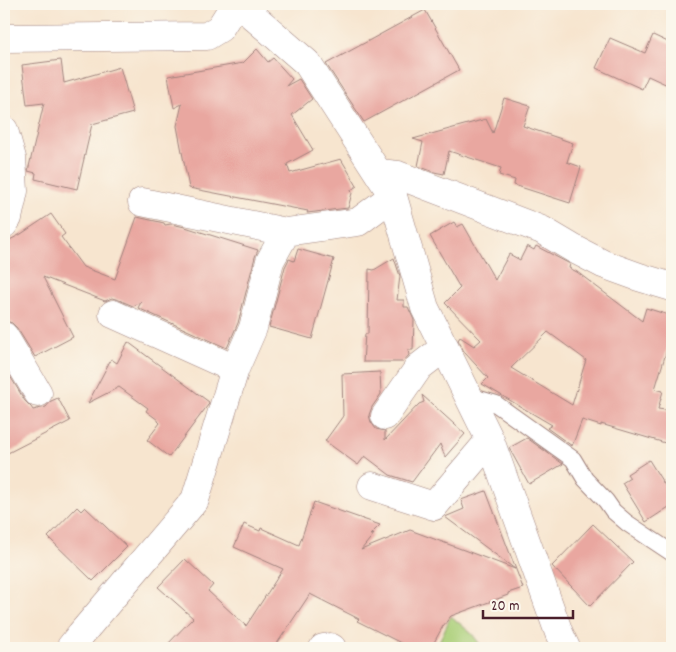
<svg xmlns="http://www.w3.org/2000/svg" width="676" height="652" font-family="Dekko,sans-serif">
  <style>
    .green { fill: #aacf78; stroke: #7a7752 }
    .building { fill: #e9a7a0; fill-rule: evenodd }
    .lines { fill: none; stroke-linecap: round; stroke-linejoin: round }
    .service-casing { stroke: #a0827d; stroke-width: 18 }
    .minor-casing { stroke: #a0827d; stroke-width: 29 }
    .service { stroke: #fff; stroke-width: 16 }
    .minor { stroke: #fff; stroke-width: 28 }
  </style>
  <rect width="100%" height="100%" fill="#fbf7ec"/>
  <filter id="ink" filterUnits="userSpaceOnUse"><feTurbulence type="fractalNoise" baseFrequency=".02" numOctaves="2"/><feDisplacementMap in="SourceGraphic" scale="10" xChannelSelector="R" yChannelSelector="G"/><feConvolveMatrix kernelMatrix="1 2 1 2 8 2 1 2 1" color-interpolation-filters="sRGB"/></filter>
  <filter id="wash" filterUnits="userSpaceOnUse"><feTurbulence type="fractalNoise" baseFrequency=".0096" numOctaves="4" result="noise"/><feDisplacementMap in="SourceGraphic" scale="20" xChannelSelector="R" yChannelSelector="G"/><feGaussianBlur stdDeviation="1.12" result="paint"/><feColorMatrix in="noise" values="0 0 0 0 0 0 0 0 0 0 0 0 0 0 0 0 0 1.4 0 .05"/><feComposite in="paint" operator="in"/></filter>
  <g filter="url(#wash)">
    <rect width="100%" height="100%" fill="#f7e5cf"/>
    <path class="green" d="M451,616L472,634L483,648H436Z"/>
    <g id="blocks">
      <path class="building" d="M425,10L459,70L364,122L326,64Z
        M653,35L672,44V87L648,76L642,89L596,68L610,38L645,53Z
        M257,49L268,62L273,58L292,79L286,86L299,79L312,99L292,115L313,150L287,164L290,173L341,159L357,186L351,190L352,193L348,208L307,213L308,211L189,188L177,126L182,104L174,108L168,76L243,63Z
        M61,60L64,83L120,67L133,113L92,124L77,189L35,179L36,173L28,171L44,103L27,105L22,65Z
        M504,98L530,106L523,126L573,143L567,162L581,167L570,203L514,185L515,180L499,175L501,168L449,151L444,174L434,172L418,166L423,142L413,139L486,119L493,133Z
        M51,214L65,234L61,237L83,267L115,279L137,217L164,223L165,225L171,224L185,227L258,250L255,257L238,323L227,348L138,308L141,302L133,306L119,300L112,298L105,301L43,277L73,337L35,357L17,328L12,323L6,321L4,316V243L21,234Z
        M454,222L457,227L463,224L495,280L509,254L520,260L527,246L534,250L536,246L570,264L569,268L577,272L642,321L646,308L672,316V333L655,389L663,391L658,409L672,411V445L601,424V426L582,420L572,446L547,428L552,425L482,384L488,378L465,353L458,340L460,337L474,346L481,340L445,303L460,288L430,236ZM548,332L586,360L572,405L511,368Z
        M298,249L334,259L312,339L269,327L285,267L289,259L294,261Z
        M394,258L400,276L397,300H404V307H408L414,320L413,350H408L409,355L403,362H363L365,334H368L369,269L374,270Z
        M128,342L209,402L208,405L169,457L147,440L160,423L158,421V420L146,411L148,408L119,387L88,403L111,359L117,363Z
        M4,366L25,401L31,407L33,410L46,407L51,401L58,398L70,421L4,455Z
        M380,372L381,394L372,407L369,415L371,422L376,429L385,431V440L419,404L424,402L422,395L465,434L445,457L440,444L412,482L390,475L365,456L358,465L325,441L343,416L342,374Z
        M527,438L563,464L529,484L509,448Z
        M649,460L672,497V505L646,522L622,483L630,478L627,474Z
        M486,491L523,588L508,593V595L451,616L443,626L431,648H411L357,621L359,619L310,594L274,648H164L193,618L158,587L185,559L213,585L208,591L246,626L283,569L234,547L244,524L260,531L261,528L299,545L314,502L380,525L370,535L374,534L361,550L410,530L515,569L445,517L464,509L461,500Z
        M77,507L81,511L85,507L127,547L93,581L48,537Z
        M593,524L633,562L590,606L552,566Z"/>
    </g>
  </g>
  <g filter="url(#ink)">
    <use href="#blocks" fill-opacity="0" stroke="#a0827d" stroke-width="1"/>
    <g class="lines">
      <g class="service-casing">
        <path id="service" d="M469,396L496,404L573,459L585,479L606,501L613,511L627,523L672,553"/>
      </g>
      <g class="minor-casing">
        <path id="minor" d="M239,4L307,63L393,196L425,308L490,440L559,633L566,648
          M4,38L207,36L220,28L235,4
          M4,130L12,158L14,191L8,218L4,224
          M379,173L398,175L542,230L574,249L603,264L639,277L672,287
          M142,202L286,232L358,222L393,196
          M113,314L235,369
          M4,336L38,393
          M385,416L419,367L445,347
          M372,486L434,506L490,440
          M70,648L81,634L195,500L235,369L253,328L270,261L286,232
          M323,648L330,647L332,648"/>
      </g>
      <use href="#service" class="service"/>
      <use href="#minor" class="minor"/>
    </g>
  </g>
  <rect width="676" height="652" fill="none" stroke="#fbf7ec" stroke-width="20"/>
  <path d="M483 610v8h90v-8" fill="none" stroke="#4a1f2b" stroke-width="2.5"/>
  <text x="491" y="610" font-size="15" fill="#4a1f2b" stroke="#fbf7ec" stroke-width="4" paint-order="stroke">20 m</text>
</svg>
